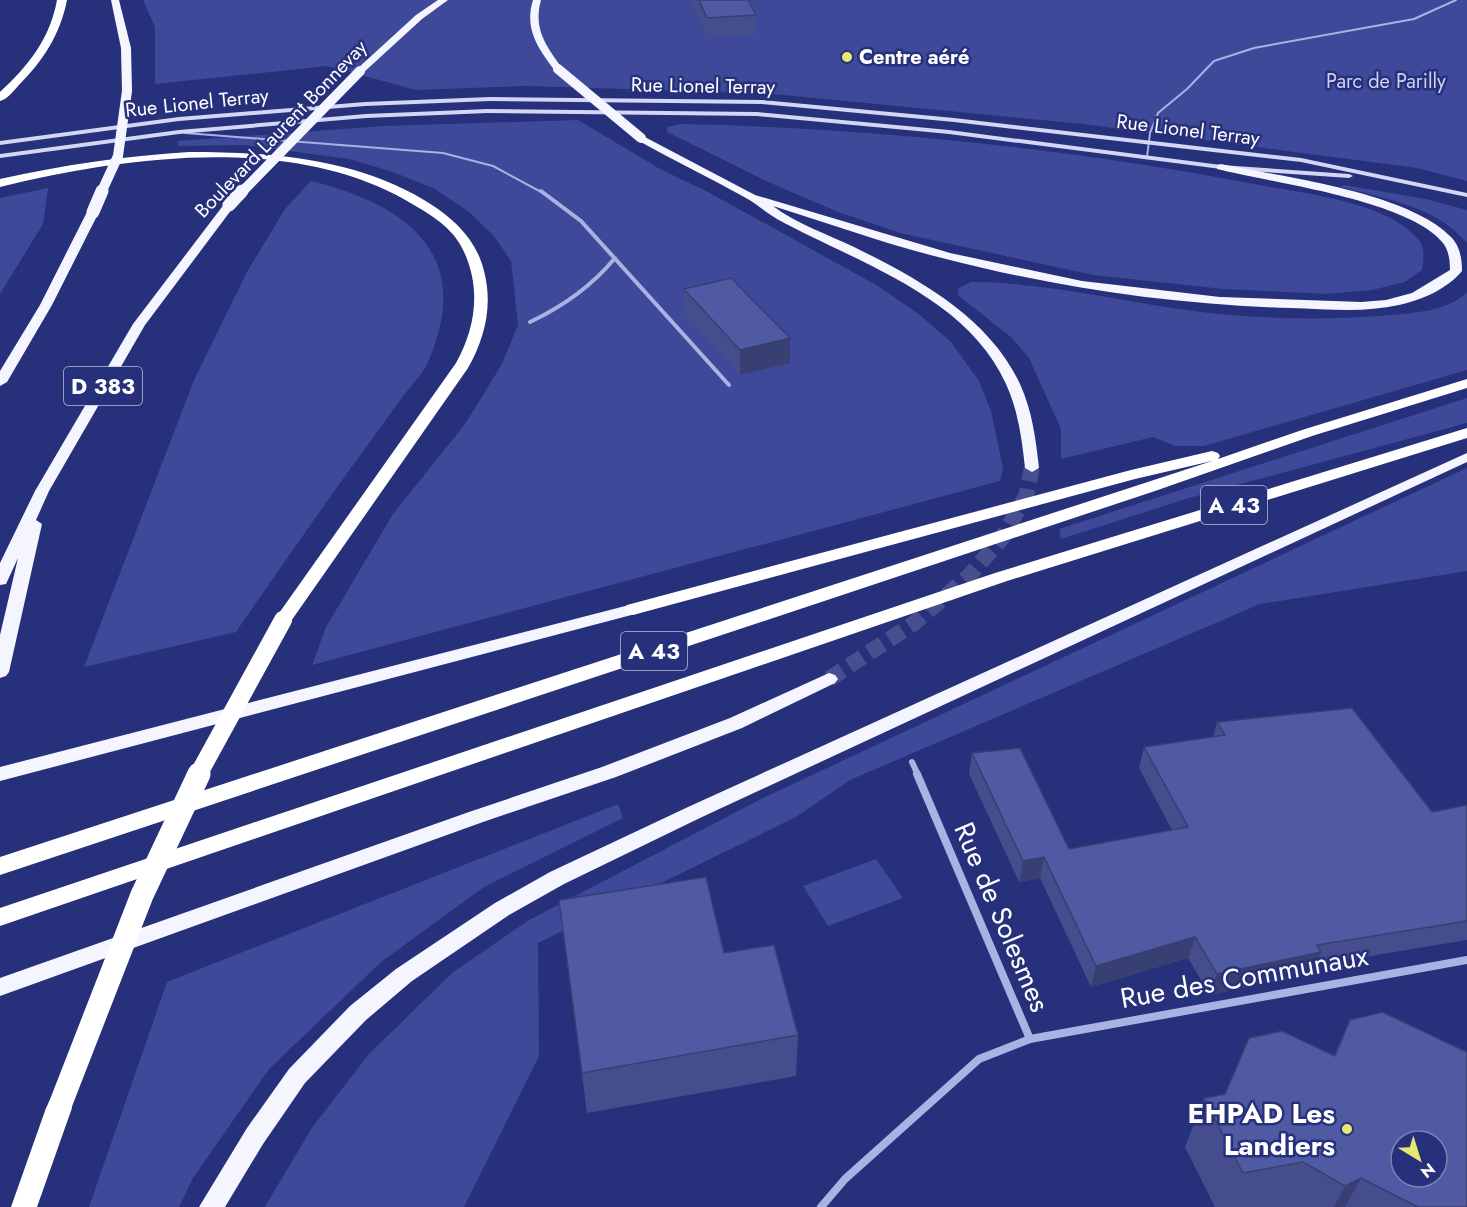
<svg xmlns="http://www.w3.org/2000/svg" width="1467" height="1207" font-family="Jost,sans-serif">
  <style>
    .green { fill: #3e4999 }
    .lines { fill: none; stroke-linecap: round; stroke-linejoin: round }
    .trunk-tunnel { stroke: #474f8e; stroke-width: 16; stroke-dasharray: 16 8; stroke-linecap: butt }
    .service-far1 { stroke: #aab1e3; stroke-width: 2 }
    .service { stroke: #aab1e3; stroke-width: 4 }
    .minor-far1 { stroke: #aab1e3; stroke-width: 6 }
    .minor { stroke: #aab1e3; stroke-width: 8 }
    .secondary { fill: #d3d6f4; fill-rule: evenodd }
    .trunk { fill: #f4f5fe; fill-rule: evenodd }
    .motorway { fill: #fff; fill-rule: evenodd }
    .trunk-bridge-far1 { stroke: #f4f5fe; stroke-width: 10 }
    .trunk-bridge { stroke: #f4f5fe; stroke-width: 13 }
    .motorway-bridge-far1 { stroke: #fff; stroke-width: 18 }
    .motorway-bridge { stroke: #fff; stroke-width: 23 }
    .wall { fill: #454d8c }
    .shaded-wall { fill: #383f72 }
    .building { fill: #505aa3; stroke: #383f72; stroke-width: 1.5; fill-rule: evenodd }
    .poi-dot { fill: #e6eb70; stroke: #27307a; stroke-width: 2 }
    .labels { text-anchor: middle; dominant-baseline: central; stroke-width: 5; stroke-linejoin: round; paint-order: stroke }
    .far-poi-label { font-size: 20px; font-weight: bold; fill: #fff; stroke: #27307a; text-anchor: start }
    .far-park-label { font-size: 20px; fill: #cdd1f3; stroke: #27307a }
    .far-street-label { font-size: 20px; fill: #fff; stroke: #27307a }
    .shield { fill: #27307a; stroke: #bec1d7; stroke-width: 1.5 }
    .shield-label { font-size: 22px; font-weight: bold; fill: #fff }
    .near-street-label { font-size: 28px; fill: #fff; stroke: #27307a }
    .near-poi-label { font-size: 28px; font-weight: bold; fill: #fff; stroke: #27307a; text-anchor: end }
  </style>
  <rect width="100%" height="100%" fill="#27307a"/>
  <path class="green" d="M143,0H1467V181L1417,168L1083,124L763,93L525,86L416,90L328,66L155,84V27Z
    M578,120L660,169L708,192L878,286L920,315L951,342L979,381L991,411L1003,468L1000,481L312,665L326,627L393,514L465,424L502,364L518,325L511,261L494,236L469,212L435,189L393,172L349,159L245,145L178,146V141L384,126Z
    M681,124C873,128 1065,148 1254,184C1301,193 1383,201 1416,237C1426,246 1424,258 1422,270L1405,282L1372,290L1327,294L1223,289L1093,275L900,233L838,212L766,181L667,132V127Z
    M311,181C408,205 475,255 428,362C423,374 412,385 404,395C385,421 367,446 348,472C310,525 273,578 236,632L84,667L194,380L247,272L285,209Z
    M1344,185L1426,199L1467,210V243C1437,207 1384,198 1340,187Z
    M48,188L43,224L0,294V198Z
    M971,282C1040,282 1111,299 1179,309C1246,319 1322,321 1390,315C1414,313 1449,311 1467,292V370L1204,446H1175L1153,437L1061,459V429L1029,358L1012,338L958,295L959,288Z
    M1467,398V423L1189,498L1061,539L1059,529Z
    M1467,468V571L1260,604L850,780L796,817L538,943L539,1056L464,1207H265L311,1129L369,1054L452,973L529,920L761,799Z
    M618,804L623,818L484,887L381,962L269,1069L193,1178L179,1207H89L167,982Z
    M876,859L903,898L828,926L803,886Z"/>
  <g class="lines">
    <path class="trunk-tunnel" d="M829,679L913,624L969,576L1002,538L1026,496L1032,468"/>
    <path class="service-far1" d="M185,133L443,153L493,166L543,193
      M1147,157L1150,133L1158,113L1187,89L1214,61L1254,48L1414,19L1456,0"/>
    <path class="service" d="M541,191L581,221L729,385
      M530,322C564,306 591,287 615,258"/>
    <path class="minor-far1" d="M912,762L918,775"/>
    <path class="minor" d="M1030,1039L1467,960
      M821,1207L845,1179L979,1059L1030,1039L917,774"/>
    <path class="secondary" d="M490,97L762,100L954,118L1301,158L1467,193V197L1301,162L954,122L762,104L490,101L365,106L179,121L0,145V141L179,117L365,102Z
      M488,109L757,112L949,130L1221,165L1349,174L1353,176L1349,178L1221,169L949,134L757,116L488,113L366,118L179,134L0,158V154L179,130L366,114Z"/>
    <path class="trunk" d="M111,0H119L131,48L132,91L127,94L122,91L121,48Z
      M438,0H448L422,19L363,73H357V69L416,15Z
      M533,0H541C533,29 546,46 563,69L561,71H555C538,48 524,29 533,0Z
      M641,135L755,195L950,253L1082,281L1220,297L1361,302L1386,300L1412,293L1450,270C1450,261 1449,251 1443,243C1409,200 1272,183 1217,169V165L1221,164C1282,177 1407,192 1451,237C1460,246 1462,259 1462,271C1447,289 1422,300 1399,305C1364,313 1327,309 1291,308C1174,305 1059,288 946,259C888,245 831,224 773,206C797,224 827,234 854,247C917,278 989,317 1020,384C1032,410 1036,440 1039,468L1032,472L1025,468C1022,439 1018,410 1006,384C966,295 855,262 777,219C766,213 757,204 746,198C710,178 673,160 637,140L636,138Z
      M229,202L235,205L145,325L49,491L36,520L42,524L9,672L6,676L0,678V635L18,558L6,584L0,585V563L35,491L133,324L225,203Z
      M93,209L99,212L52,305L7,382L0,386V371L40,305L87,212Z
      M1467,453V462L702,817L564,884L509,915L412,981L366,1020L305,1083L263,1144L225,1207H199L247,1128L289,1069L350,1006L396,969L495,903L550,872L688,807Z
      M633,604L639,605L641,609L639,613L0,781V767Z
      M829,673L835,675L838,679L835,683L742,728L616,777L483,822L0,996V978L469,812L602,767L730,718Z"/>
    <path class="motorway" d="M57,0H67C60,35 43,61 18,86C13,92 7,99 0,101V92C28,66 50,39 57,0Z
      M189,152C270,152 353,158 424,200C452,217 476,238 484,271C493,305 485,338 468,368L289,624H277L274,620L277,616L456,363C475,329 481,291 465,254C455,230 436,218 414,205C296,133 128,156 0,187V179C63,165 125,156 189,152Z
      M1467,379V388L1312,436L1155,491L0,875V857L1212,461L1135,479L633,615L627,613L624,609L627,605L1131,470L1212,451L1218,453L1220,456L1218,459L1302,430Z
      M1467,428V438L1007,581L0,926V908L995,573Z
      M59,1096L68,1100L72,1108L37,1207H11L46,1108L50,1100Z"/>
    <path class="trunk-bridge-far1" d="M558,69L641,138
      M101,193L118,156L127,91
      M241,193L360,71"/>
    <path class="trunk-bridge" d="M229,205L242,191
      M93,212L102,191"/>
    <path class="motorway-bridge-far1" d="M198,775L283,620"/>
    <path class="motorway-bridge" d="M59,1108L142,895L199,774"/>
  </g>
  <path class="wall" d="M690,0H748L756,15V35L708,38Z
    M684,289L790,363L740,375L684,314Z
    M1217,722L1432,812L1467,805V940L1316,965L1312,973L1210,995L1188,958L1091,987L1040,878L1019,882L969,774L972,753L1069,849L1172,830L1139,768L1144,747L1213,737Z
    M559,900L724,953L798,1035L796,1076L587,1113Z
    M1350,1020L1467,1207H1215L1185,1147L1204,1098L1225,1094L1334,1055Z"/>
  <path class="shaded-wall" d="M790,338V363L740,375V350Z
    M1044,857L1040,878L1019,882L1023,861Z
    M1195,937L1188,958L1091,987L1096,966Z
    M1321,952L1312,973L1210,995L1217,974Z
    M1361,1178L1345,1207H1334L1345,1186Z"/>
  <path class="building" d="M699,0H748L756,15L707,18Z
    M731,278L790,338L740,350L684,289Z
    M1352,708L1432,812L1467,805V921L1317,945L1321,952L1217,974L1195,937L1096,966L1044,857L1023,861L972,753L1020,748L1069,849L1188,827L1144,747L1225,735L1217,722Z
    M706,877L724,953L774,945L798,1035L582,1073L559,900Z
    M1382,1012L1467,1052V1207H1418L1361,1178L1345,1186L1303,1162L1243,1173L1204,1098L1225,1094L1249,1038L1282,1031L1335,1056L1350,1020ZM1401,1141H1437V1177H1401Z"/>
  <g class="poi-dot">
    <circle cx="847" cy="57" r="6"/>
    <circle cx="1347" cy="1129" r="6"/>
  </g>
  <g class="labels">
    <g class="far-poi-label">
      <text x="859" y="57">Centre aéré</text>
    </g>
    <g class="far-park-label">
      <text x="1386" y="81">Parc de Parilly</text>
    </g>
    <g class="far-street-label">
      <text transform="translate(703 86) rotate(1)">Rue Lionel Terray</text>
      <text transform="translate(197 103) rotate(-6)">Rue Lionel Terray</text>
      <text transform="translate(281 129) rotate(-46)">Boulevard Laurent Bonnevay</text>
      <text transform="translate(1188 130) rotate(7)">Rue Lionel Terray</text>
    </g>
    <g class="shield">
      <rect x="64" y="367" width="78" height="38" rx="4.5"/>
      <rect x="1201" y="486" width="66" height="38" rx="4.5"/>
      <rect x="621" y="632" width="66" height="38" rx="4.5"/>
    </g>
    <g class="shield-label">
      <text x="103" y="386">D 383</text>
      <text x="1234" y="505">A 43</text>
      <text x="654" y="651">A 43</text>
    </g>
    <g class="near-street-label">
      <text transform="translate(1002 917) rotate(67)">Rue de Solesmes</text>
      <text transform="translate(1244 977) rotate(-10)">Rue des Communaux</text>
    </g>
    <g class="near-poi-label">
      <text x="1335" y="1113">EHPAD Les<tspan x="1335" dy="32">Landiers</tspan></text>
    </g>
  </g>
  <g transform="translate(1419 1159) rotate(142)"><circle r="28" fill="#27307a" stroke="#7d83af" stroke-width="1.5"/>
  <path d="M0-4.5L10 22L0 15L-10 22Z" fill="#e6eb70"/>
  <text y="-9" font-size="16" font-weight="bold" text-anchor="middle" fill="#ffffff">N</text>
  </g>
</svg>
